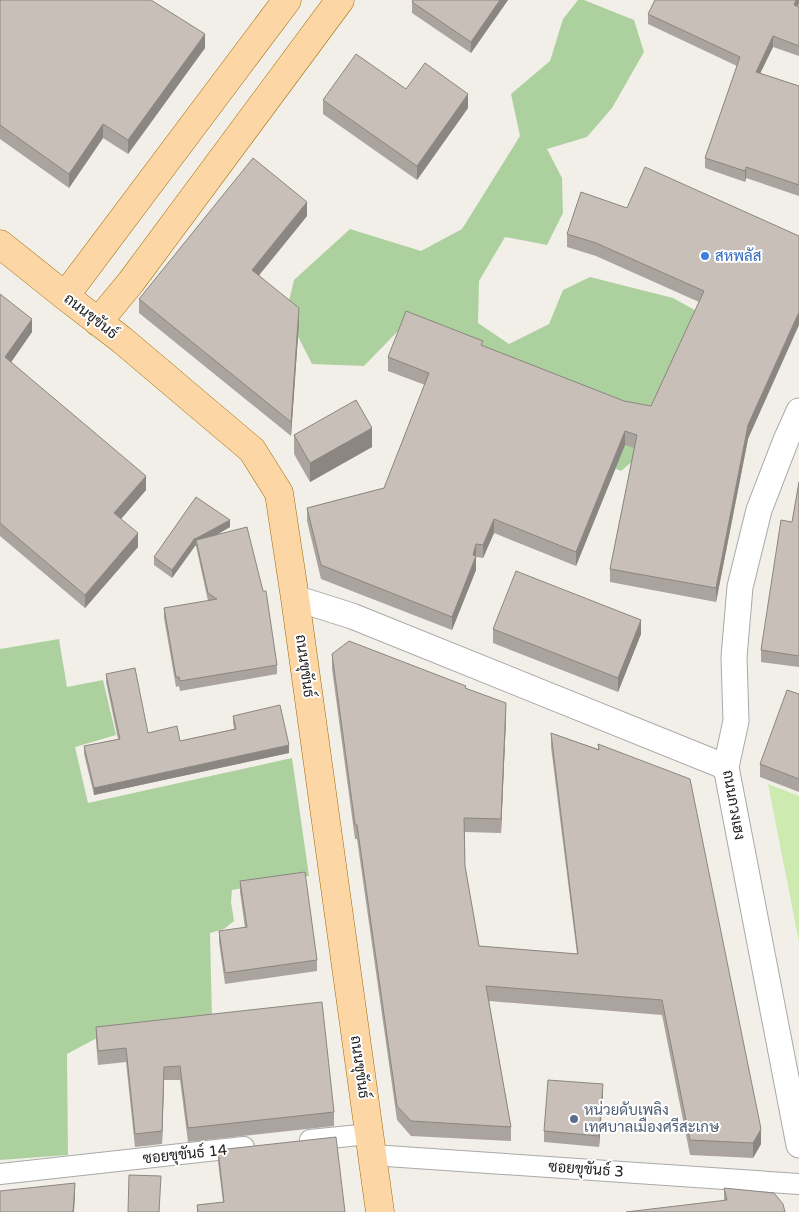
<svg xmlns="http://www.w3.org/2000/svg" width="799" height="1212" font-family="'Varela Round',Sarabun,sans-serif">
  <style>
    .grass { fill: #cdebb0 }
    .forest { fill: #add19e }
    .lines { fill: none; stroke-linecap: round; stroke-linejoin: round }
    .minor-casing { stroke: #a9a9a9; stroke-width: 22 }
    .tertiary-casing { stroke: #a9a9a9; stroke-width: 27 }
    .primary-casing { stroke: #a06b00; stroke-width: 29 }
    .minor { stroke: #fff; stroke-width: 20 }
    .tertiary { stroke: #fff; stroke-width: 25 }
    .primary { stroke: #fcd6a4; stroke-width: 28 }
    .wall { fill: #aba49e }
    .shaded-wall { fill: #8b8681 }
    .building { fill: #c7bfb8; stroke: #8b8681 }
    .shop-dot { fill: #3f7fe0; stroke: #fff; stroke-width: 2 }
    .service-dot { fill: #5c6f8a; stroke: #fff; stroke-width: 2 }
    .labels { text-anchor: middle; dominant-baseline: central; stroke-width: 4; stroke-linejoin: round; paint-order: stroke }
    .shop-label { font-size: 15px; fill: #366cbe; stroke: #fff; text-anchor: start }
    .street-label { font-size: 15px; fill: #222; stroke: #fff }
    .service-label { font-size: 15px; fill: #4e5e75; stroke: #fff; text-anchor: start }
  </style>
  <rect width="100%" height="100%" fill="#f2efe9"/>
  <path class="grass" d="M768,784L799,796V942Z"/>
  <path class="forest" d="M578,0H584L634,20L644,52L612,108L587,137L547,149L562,178L563,213L547,245L505,237L479,281L478,323L509,344L549,324L563,290L590,277L673,298L702,314L640,455L621,471L588,457L404,321L398,331L364,366L312,364L286,313L294,280L350,229L421,251L462,229L520,136L511,94L550,61L563,19Z
    M59,639L67,687L103,680L116,735L75,747L88,803L292,758L309,876L232,890L231,902L234,921L224,929L210,933L212,1017L95,1039L67,1054L68,1155L0,1160V649Z"/>
  <g class="lines">
    <g class="minor-casing">
      <path id="minor" d="M310,1140L369,1134
        M372,1155L799,1184
        M0,1174L244,1147"/>
    </g>
    <g class="tertiary-casing">
      <path id="tertiary" d="M799,411L786,440L759,510L740,587L734,657L736,721L726,767L799,1145
        M295,598L352,616L726,767"/>
    </g>
    <g class="primary-casing">
      <path id="primary" d="M0,244L65,296L122,340L252,450L279,493L295,598L380,1212
        M65,296L287,0
        M98,322L131,282L340,0"/>
    </g>
    <use href="#minor" class="minor"/>
    <use href="#tertiary" class="tertiary"/>
    <use href="#primary" class="primary"/>
  </g>
  <path class="wall" d="M0,0L205,48L128,154L103,138L69,188L0,139Z
    M413,0H508L471,53L412,13V2Z
    M799,0V3L798,6L799,7V56L773,47L760,73L799,86V196L746,178L745,182L705,168V158L737,66L648,24V14Z
    M406,89L468,108L417,180L323,114V100Z
    M627,208L799,236L748,439L716,602L610,582V569L634,448L625,445L576,566L494,533L483,558L476,557V570L452,630L321,579L307,521V508L384,488L425,385L388,371V357L483,346L624,401L651,406L699,302L596,256L567,247V234Z
    M307,216L259,275L299,322L291,436L139,313V299Z
    M0,294L32,332L11,362L146,490L121,519L138,547L85,608L0,536Z
    M294,435L372,447L310,482L294,454Z
    M799,482V667L761,662V650L792,522Z
    M196,497L230,527L218,534L277,665V674L180,691L179,686L176,687L164,618V608L208,601L196,546H195L172,578L154,565V557Z
    M493,629L641,634L618,692L493,643Z
    M332,654L465,688L506,718L501,833L465,832V866L479,946L577,954L551,747V733L598,749V744L761,1144L753,1158L690,1155L662,1015L489,1001L511,1127V1141L411,1136L397,1120L357,839H355L332,669Z
    M106,674L148,733L180,741L234,729L233,723V716L289,753L94,795L84,754V746L118,739L106,682Z
    M799,694V792L760,777V764Z
    M240,881L317,960V971L225,984L219,942V931L245,928L240,892Z
    M96,1027L334,1112V1126L188,1142L180,1080H164L162,1144L135,1147L126,1062L98,1065L96,1041Z
    M603,1095L599,1147L544,1142V1131Z
    M218,1150L345,1212H197V1205L223,1202L218,1162Z
    M724,1188L785,1212L724,1201Z"/>
  <path class="shaded-wall" d="M500,0H508L471,53V42Z
    M796,0H799V3L794,16V5Z
    M205,34V48L128,154V140Z
    M773,36V47L756,82V72Z
    M468,94V108L417,180V166Z
    M103,124V138L69,188V174Z
    M746,167V178L745,182V171Z
    M307,202V216L252,284V270Z
    M299,308V322L291,436V422Z
    M799,312V325L748,439L716,602V588L748,425Z
    M32,319V332L5,371V357Z
    M372,428V447L310,482V463Z
    M625,431V445L576,566V552Z
    M146,476V490L114,527V513Z
    M494,519V533L483,558V545Z
    M230,520V527L197,546L196,540L195,547V539Z
    M138,533V547L85,608V595Z
    M195,538V546L172,578V570Z
    M476,544V570L452,630V617Z
    M641,620V634L618,692V678Z
    M506,703V718L501,833V819Z
    M289,745V753L94,795V788Z
    M164,1067V1080L162,1144V1131Z
    M603,1084V1095L599,1147V1136Z
    M761,1129V1144L753,1158V1143Z
    M75,1183V1196L74,1212H73Z"/>
  <path class="building" d="M0,0H151L205,34L128,140L103,124L69,174L0,125Z
    M413,0H500L471,42L412,2Z
    M655,0H796L794,5L799,7V46L773,36L756,72L799,86V185L746,167L745,171L705,158L740,57L648,14Z
    M356,54L406,89L425,63L468,94L417,166L323,100Z
    M253,158L307,202L252,270L299,308L291,422L139,299Z
    M645,167L799,236V312L748,425L716,588L610,569L637,435L625,431L576,552L494,519L483,545L476,544L473,555L476,556L452,617L321,565L307,508L384,488L429,373L388,357L406,311L483,341L481,345L624,401L651,406L704,291L596,243L567,234L581,192L627,208Z
    M0,294L32,319L5,357L146,476L114,513L138,533L85,595L0,523Z
    M356,400L372,428L310,463L294,435Z
    M799,482V656L761,650L781,520L792,522Z
    M196,497L230,520L195,539V538L172,570L154,557Z
    M247,527L263,591H266L277,665L180,681L179,677H176L164,608L217,599L208,593L196,540Z
    M516,571L641,620L618,678L493,629Z
    M349,641L466,686L465,688L506,703L501,819L464,818L465,866L479,946L578,954L551,733L599,750L598,744L690,779L761,1129L753,1143L690,1140L662,1000L486,986L511,1127L411,1121L397,1106L357,825L355,824L332,654Z
    M135,668L148,733L177,726L180,741L236,729L233,716L280,705L289,745L94,788L84,746L120,739L106,674Z
    M787,690L799,694V779L760,764Z
    M305,872L317,960L225,973L219,931L247,927L240,881Z
    M322,1002L334,1112L188,1128L180,1066L164,1067L162,1131L135,1134L126,1048L98,1051L96,1027Z
    M548,1080L603,1084L599,1136L544,1131Z
    M336,1137L345,1212H198L197,1205L224,1202L218,1150Z
    M129,1175L161,1176L159,1212H128Z
    M75,1183L73,1212H0V1191Z
    M724,1188L774,1193L783,1204L785,1212H626L727,1200Z"/>
  <circle class="shop-dot" cx="705" cy="256" r="5"/>
  <circle class="service-dot" cx="574" cy="1119" r="5"/>
  <g class="labels">
    <g class="shop-label">
      <text x="715" y="256">สหพลัส</text>
    </g>
    <g class="street-label">
      <text transform="translate(91 316) rotate(38)">ถนนขุขันธ์</text>
      <text transform="translate(305 666) rotate(82)">ถนนขุขันธ์</text>
      <text transform="translate(734 805) rotate(80)">ถนนกวงเฮง</text>
      <text transform="translate(360 1067) rotate(82)">ถนนขุขันธ์</text>
      <text transform="translate(185 1154) rotate(-6)">ซอยขุขันธ์ 14</text>
      <text transform="translate(586 1169) rotate(4)">ซอยขุขันธ์ 3</text>
    </g>
    <g class="service-label">
      <text x="584" y="1110">หน่วยดับเพลิง<tspan x="584" dy="17">เทศบาลเมืองศรีสะเกษ</tspan></text>
    </g>
  </g>
</svg>
